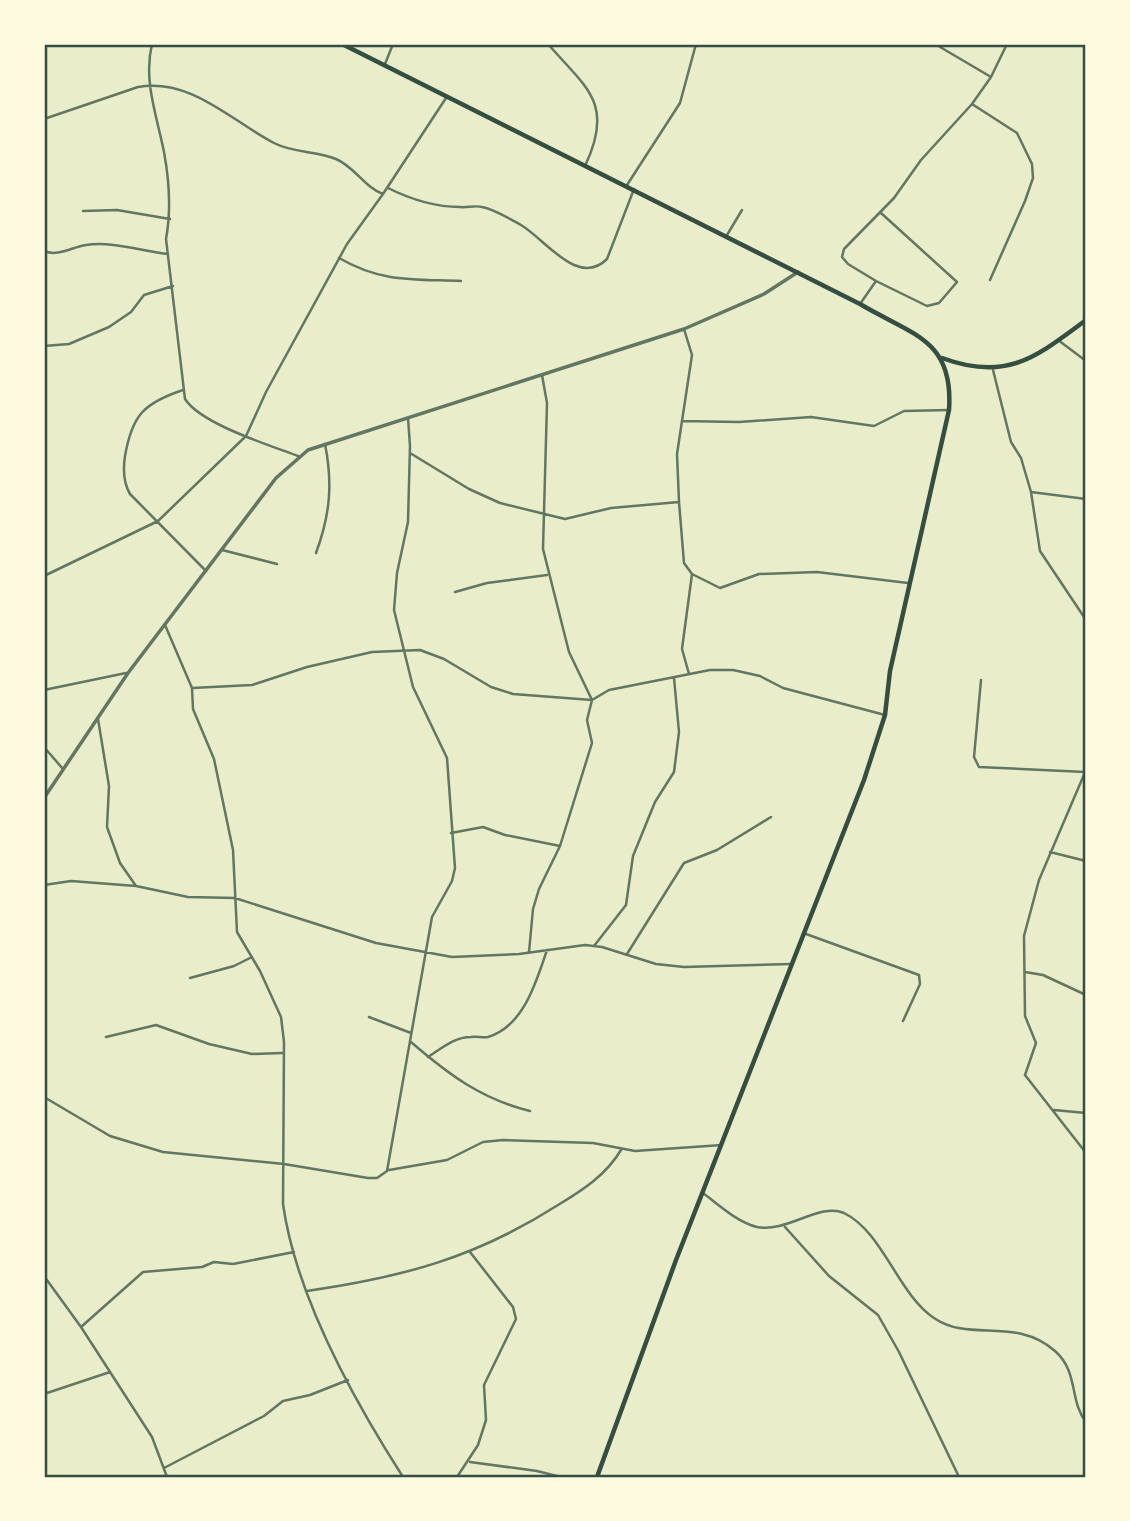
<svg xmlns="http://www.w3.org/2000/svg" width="1130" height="1521" font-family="'Sofia Sans Condensed',sans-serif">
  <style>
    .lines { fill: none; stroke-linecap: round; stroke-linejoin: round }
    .minor { stroke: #617663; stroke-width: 2.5 }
    .tertiary { stroke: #617663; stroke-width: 3.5 }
    .secondary { stroke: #344e41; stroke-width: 4.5 }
    .primary { stroke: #344e41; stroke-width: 4.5 }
    .neatline { fill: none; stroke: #344e41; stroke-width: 2.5 }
  </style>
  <rect width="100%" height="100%" fill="#e9edc9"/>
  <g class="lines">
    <path class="minor" d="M152,44C143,81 157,116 164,152C169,179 171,212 166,239L185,399C201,424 269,445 298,456
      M548,44C586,88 615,103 585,166
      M935,44L991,77L1007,44
      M385,64L393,44
      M972,104L1017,133L1032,164L1033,178L1025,201L990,280
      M44,119L138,87C191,78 230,120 274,143C293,153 317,151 336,159C355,167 364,187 383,194L446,98
      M627,185L680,103L696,44
      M388,188C410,199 435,207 460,207C467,208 475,205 482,207C494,209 510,219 521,225C545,239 578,288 607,259L634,189
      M83,211L117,210L170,219
      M727,235L742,210
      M44,251C58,257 72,247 86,245C112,241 142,251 168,254
      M339,258C382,283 415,279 461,281
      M876,281L927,306L939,303L957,282L881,213
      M860,304L876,281L848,264L842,257L844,249L894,198L921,160L972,104L991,77
      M1058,340L1086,361
      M44,346L69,344L109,327L131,312L144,295L173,286
      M993,370L1011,442L1021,458L1031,492L1040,551L1086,620
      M183,390C144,403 132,415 125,456C123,469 123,482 130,494L206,571
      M682,421L739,422L811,417L874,426L904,411L949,410
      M410,453L469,489L500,503L565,519L611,508L679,502L684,563L692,574L682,649L689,674
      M1031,492L1086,499
      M679,502L677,454L692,355L684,329
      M222,550L277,564
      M316,553C330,515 333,484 325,444
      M692,574L720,588L759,574L817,572L908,583
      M44,576L158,521L246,436L266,392L347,244L383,194
      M455,592L487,583L547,575
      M165,625L192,688L193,709L214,759L233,850L237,932L260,971L281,1017L284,1042L283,1204C296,1297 353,1399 403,1477
      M981,680L974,757L979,767L1085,772
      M192,688L252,685L307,667L372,652L420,650L444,659L491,687L513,694L592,700L609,690L710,670H733L760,676L783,688L885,715
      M44,690L126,673
      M98,719L109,786L107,827L120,863L136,886L188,897L235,898L376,943L452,957L519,954L585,945L602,947L656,964L684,967L791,964
      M44,747L63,769
      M1086,770L1039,880L1024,936L1025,1016L1036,1043L1025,1075L1086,1153
      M451,833L483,827L505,835L560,846
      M1050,852L1086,861
      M44,885L71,881L136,886
      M806,934L919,975L920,984L903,1021
      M594,946L626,905L633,856L655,802L674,772L679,732L674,678
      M529,952L533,909L539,889L560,846L592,743L587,720L592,700L569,652L543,549L547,403L542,375
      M627,954L684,863L717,850L771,817
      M1025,972L1043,975L1086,995
      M190,978L234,966L252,957
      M369,1017L411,1033
      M106,1037L156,1025L209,1044L252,1054L282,1053
      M411,1042C448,1074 481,1099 530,1111
      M428,1057C442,1048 454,1037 471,1037C476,1036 483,1038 488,1037C524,1026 536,982 547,950
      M44,1097L110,1136L163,1152L284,1164L368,1178H377L387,1171L432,917L452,881L455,868L447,758L413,687L394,610L397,573L408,522L410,446L408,418
      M1054,1110L1086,1113
      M389,1170L447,1160L483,1142L503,1140L593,1143L635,1151L722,1145
      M703,1193C719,1205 737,1222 757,1227C787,1233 820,1202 844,1213C883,1232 898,1294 934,1318C970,1343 1016,1316 1055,1351C1079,1372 1069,1401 1086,1422
      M785,1227L829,1276L878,1315L899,1352L959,1477
      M44,1276L81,1327L152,1437L167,1477
      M307,1291C403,1277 475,1258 558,1205C583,1190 606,1175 621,1150
      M81,1327L143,1272L202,1267L214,1262L233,1264L294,1252
      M44,1394L110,1372
      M470,1462L537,1471L561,1477
      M164,1468L264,1416L283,1401L310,1395L348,1380
      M457,1477L478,1445L486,1420L484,1385L516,1319L513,1307L470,1252"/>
    <path class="tertiary" d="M44,798L128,673L276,478L308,450L684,329L764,294L798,272"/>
    <path class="secondary" d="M942,358C1007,382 1036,357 1086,320"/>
    <path class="primary" d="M342,44L860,304C912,335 954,339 949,410L890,671L885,715L864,780L676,1260L597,1477"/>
  </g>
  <rect width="1130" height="1521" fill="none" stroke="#fefae0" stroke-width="91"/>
  <rect x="46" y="46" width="1038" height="1430" class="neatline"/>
</svg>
